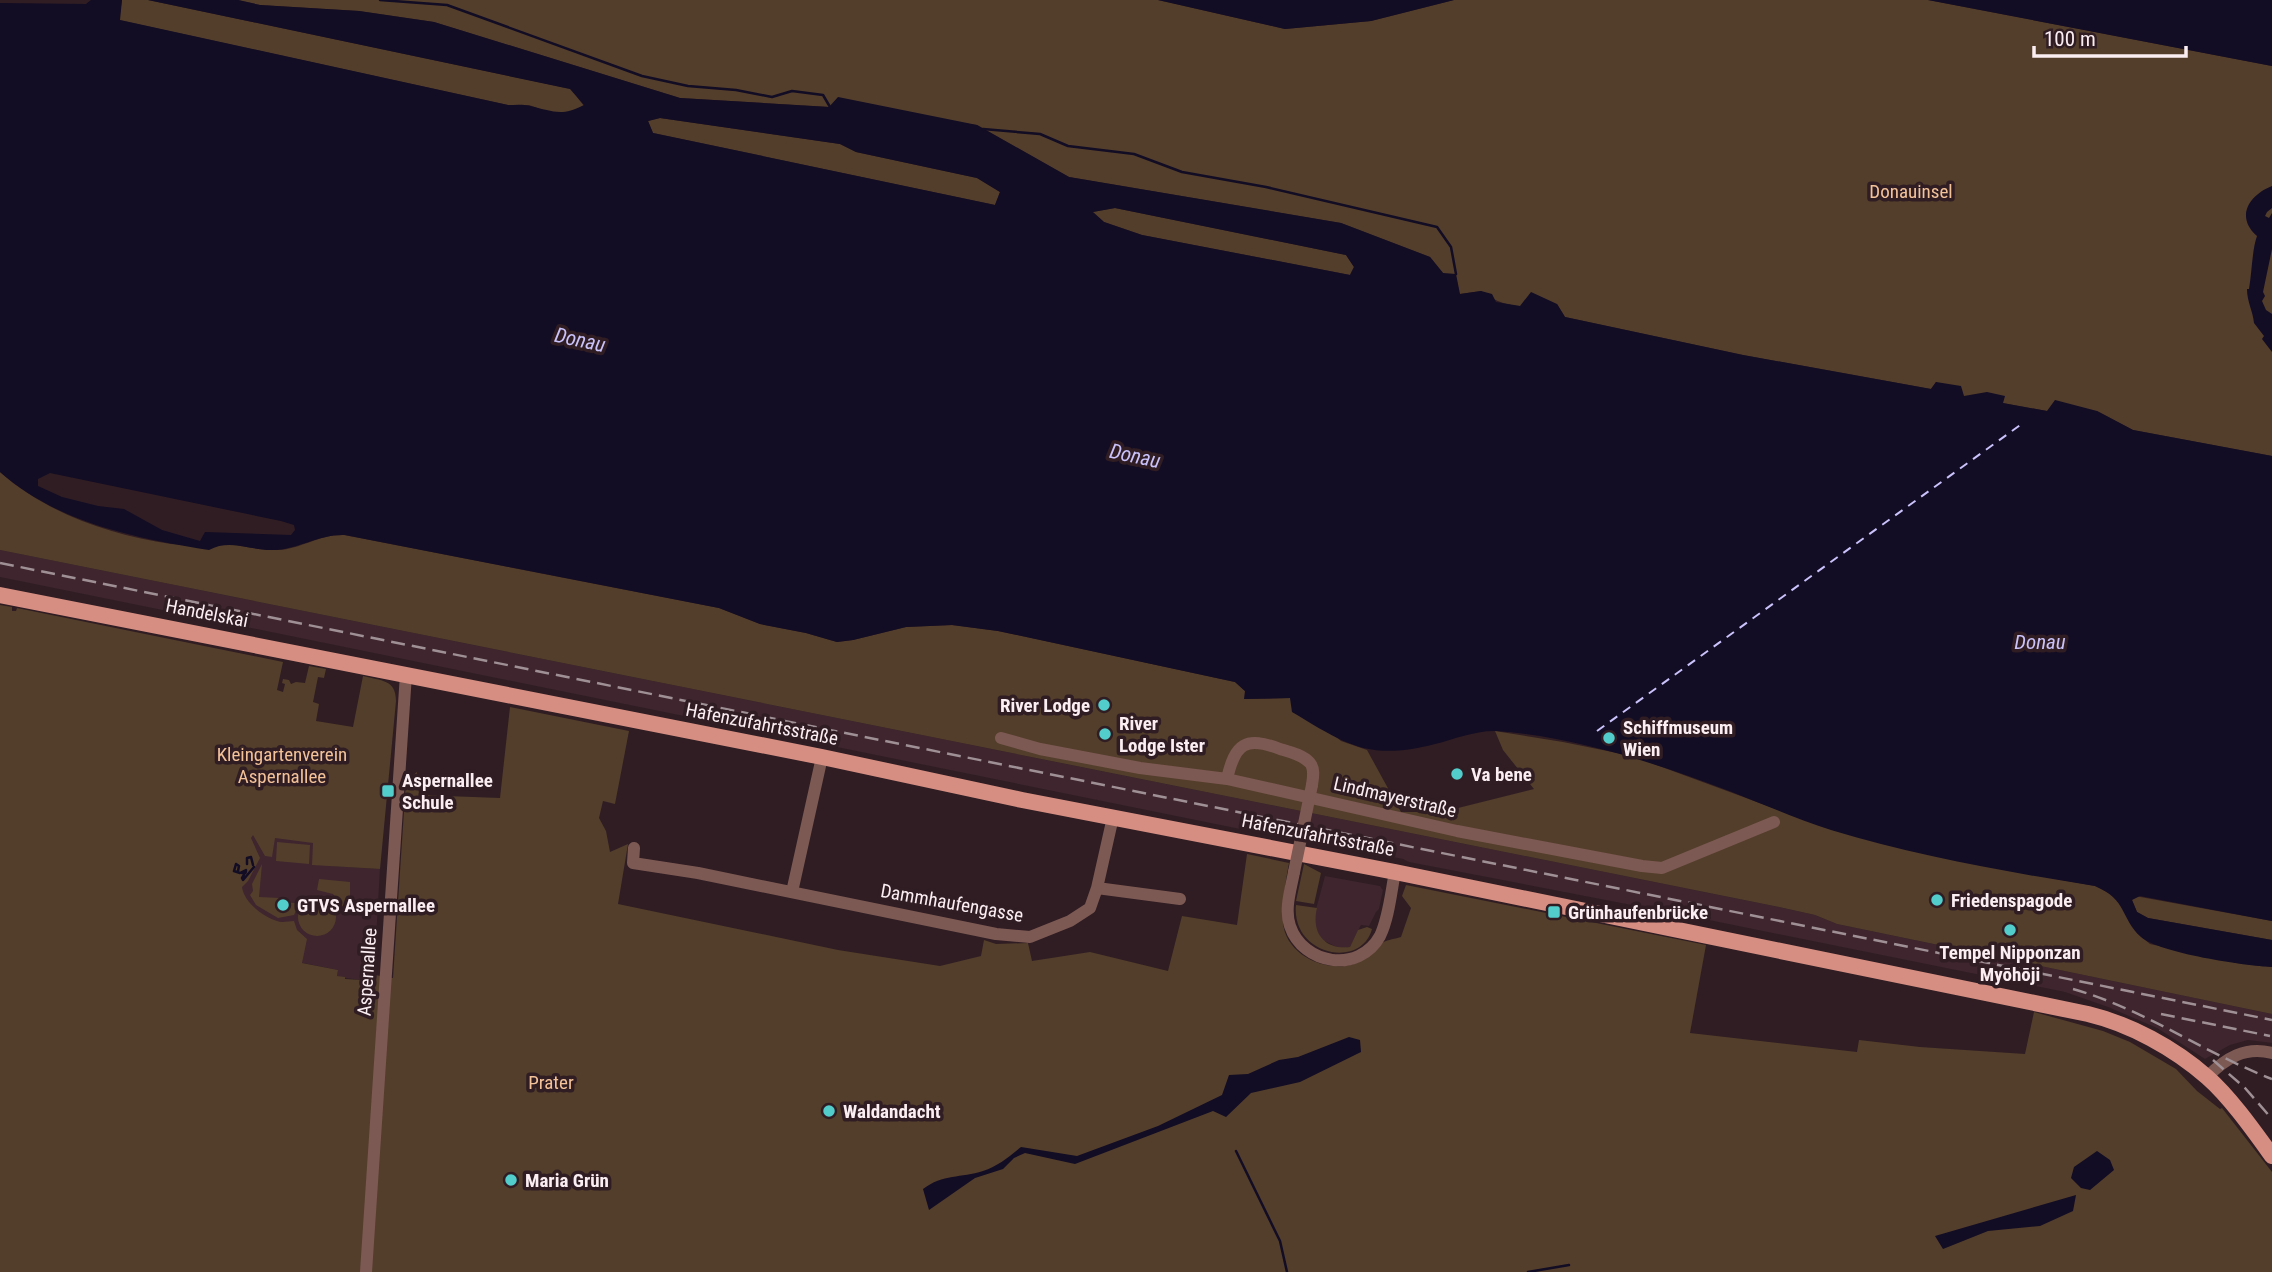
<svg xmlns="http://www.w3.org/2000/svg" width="2272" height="1272" font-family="'Roboto Condensed',sans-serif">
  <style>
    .built { fill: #3e252e }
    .green { fill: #533e2b }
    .water { fill: #120c24; fill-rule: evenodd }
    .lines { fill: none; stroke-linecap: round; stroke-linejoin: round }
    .stream { stroke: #120c24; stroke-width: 2.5 }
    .ferry { stroke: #cac2fa; stroke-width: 2; stroke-dasharray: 9 7; stroke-linecap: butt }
    .minor { stroke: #7d5953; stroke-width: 12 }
    .major { stroke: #d78e82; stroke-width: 16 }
    .rail { stroke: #9f9095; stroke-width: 2.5; stroke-dasharray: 14 7; stroke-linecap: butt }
    .minor-bridge { stroke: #7d5953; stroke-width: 12 }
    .poi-dot { fill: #53cdcb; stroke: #2f1d23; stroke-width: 2.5 }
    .labels { text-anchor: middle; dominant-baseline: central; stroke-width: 7; stroke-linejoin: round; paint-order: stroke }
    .park-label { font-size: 19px; fill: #f3c299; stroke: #2f1d23 }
    .street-label { font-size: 19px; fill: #fbeef2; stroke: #2f1d23 }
    .poi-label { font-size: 19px; font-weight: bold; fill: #fbeef2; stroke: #2f1d23; text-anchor: start }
    .water-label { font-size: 21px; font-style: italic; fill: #cac2fa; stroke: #2f1d23 }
  </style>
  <rect width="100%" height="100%" fill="#2f1d23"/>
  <path class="built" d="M0,550L1779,907L1815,915L1837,924L2272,1014V1043L2248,1040L2230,1045L2205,1059L2157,1028L2108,1007L2065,992L1699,918L1692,920L1679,918L1673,913L1409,862L1403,859L1265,831L1255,832L0,577Z
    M249,826L336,843L333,866L380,869L374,974H364L363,980L344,978L337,976L338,970L253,953L210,855Z
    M1325,876L1380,886L1383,890L1379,909L1376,912L1369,926L1361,925L1350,947L1339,948L1322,940L1315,928V913Z"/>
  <path class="green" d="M122,0H148L571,89L584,106L568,113L548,112L529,105H508L119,20Z
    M238,0H1158L1285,29L1371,21L1454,0H1928L2272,66V456L2133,430L2097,411H2047L1963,396L1936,382L1931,389L1743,355L1565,317L1557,304C1526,306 1507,311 1481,291L1460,294L1430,257L1341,223L1069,177L977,125L830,107L680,98L434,22L359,11L260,5Z
    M660,118L840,144L856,152L977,178L1000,192L995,205L653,133L648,121Z
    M1115,208L1346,255L1354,267L1350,275L1142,235L1104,222L1092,212Z
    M0,472C46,513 110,535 171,544C187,546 203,543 219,544C239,544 258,551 278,550C301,549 320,534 344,535L719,608L760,624L806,633L837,642L853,640L906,627L952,625L998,631L1235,682L1245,691V699L1291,698L1341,741L1367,750L1401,812H1442L1534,789L1503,750L1495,731L1563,742L1632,756L1833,830L1991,867L2095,886L2111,894L2117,899L2137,933L2150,944L2237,963L2272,967V1014L1837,924L1815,915L1779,907L0,550Z
    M0,605L12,607V611H16L17,608L283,662L277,690L283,692L285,684L282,683L283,679L289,680L291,684L296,682L305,683L309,666L326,669L324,678L318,677L313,702L319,704L316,721L353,727L363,676C381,681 396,679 396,701L380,869L312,865L313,843L275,838L272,857L265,856L253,835L251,838L260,858L248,881L242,887C244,902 262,916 277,921C282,923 288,921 294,921L297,930L307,939L302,963L338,970L337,976L345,977V979L363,980V973L393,978L406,781L417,772L419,795L500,798L510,707L629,731L615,804L603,801L599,818L606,831L610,852L628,844L618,904L838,950L940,966L981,956L984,940L996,944L1028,943L1032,961L1090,952L1168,971L1182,916L1237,925L1247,854L1289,863C1286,878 1282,905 1283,922C1285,955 1326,973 1354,964C1366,960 1371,951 1380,944C1386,940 1394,939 1401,937L1411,908L1402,896L1406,885L1706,945L1690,1033L1857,1052L1859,1040L1920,1047L2025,1054L2034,1012L2103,1031L2130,1042L2176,1069L2197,1091L2220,1109L2222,1108L2272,1172V1272H0Z
    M277,842L310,845L309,864L276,861Z
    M262,864L259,897L280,898V902L295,903L296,899L301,900L294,915L278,918L256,905L250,895L253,891L252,884Z
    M1304,864L1321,873L1314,904L1296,901Z
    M319,879L350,882V906L344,908L333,894L317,890Z
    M2135,896L2272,921V940L2148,918L2137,912L2132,900Z
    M298 917a19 19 0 1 1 38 0a19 19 0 1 1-38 0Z
    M1296,905L1317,908C1311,932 1324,950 1350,947L1358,930L1367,927L1372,929C1361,970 1291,955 1296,905Z"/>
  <path class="water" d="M91,0H122L120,20L508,105C515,105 523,104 530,106C553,111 561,117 584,105L570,89L148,0H238L260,5L359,11L434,22L680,98L829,107L838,97L977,125L1069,177L1341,223L1430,257L1443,273L1456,274L1460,294L1481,291L1492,294L1496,302L1520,306L1531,292L1557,304L1565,317L1743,355L1931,389L1936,382L1961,386L1964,396L1987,392L2005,396L2003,403L2047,411L2055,400L2097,411L2133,430L2272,456V921L2140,896L2132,900L2137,912L2148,918L2272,940V967C2246,966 2159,953 2141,937C2120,918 2128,900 2095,886C2007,872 1917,856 1831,830C1797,819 1765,805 1732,792C1659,764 1576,737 1497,731C1476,730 1455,739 1435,744C1369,761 1347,745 1292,712L1290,698L1244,699L1245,691L1235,682L998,631L952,625L906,627L853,640L837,642L806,633L760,624L719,608L345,535C319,534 299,549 274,550C251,551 230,538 209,550C135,538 58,523 0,472V3L86,4ZM660,118L840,144L856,152L977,178L1000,192L995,205L653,133L648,121ZM1115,208L1346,255L1354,267L1350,275L1142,235L1104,222L1093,212ZM50,473L281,521L294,525L295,530L291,535L205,532L200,541L162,530L124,509L98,506L62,497L38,486V479Z
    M1158,0H1454L1371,21L1285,29Z
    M1928,0H2272V66Z
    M2272,186V208L2267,212L2265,216L2269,218L2272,213V249L2263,292L2265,296L2262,301L2266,310L2272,314V352L2262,339L2264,336L2254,323C2253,311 2247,302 2247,289H2249C2252,272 2252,250 2257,236C2235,217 2249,195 2272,186Z
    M1349,1037L1360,1040L1361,1052L1300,1082L1251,1093L1226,1117L1213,1111L1075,1164L1025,1153L1014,1158L1003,1169L975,1178L929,1210L923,1189C943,1174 961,1178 983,1171C998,1166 1009,1157 1021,1147L1077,1156L1158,1126L1222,1095L1229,1075L1248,1074L1279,1060L1298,1057Z
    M2097,1151L2110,1160L2114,1170L2090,1190L2081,1188L2071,1178L2074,1167Z
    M2076,1195L2073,1211L2040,1226L1988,1231L1943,1249L1935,1236Z"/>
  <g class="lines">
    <path class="stream" d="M380,0L447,5L642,76L688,86L736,90L772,97L792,91L823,95L830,107L832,108
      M983,129L1040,134L1068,146L1134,154L1182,172L1266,187L1437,227L1451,247L1456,274
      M247,864V858L251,857L253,865
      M234,871L240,873L246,870C246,871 246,873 245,873H242L245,872C245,874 243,876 242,878L243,880L254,867
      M234,871L236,864L239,866L238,871
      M1236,1151L1280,1241L1287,1272
      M1528,1272L1569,1265"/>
    <path class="ferry" d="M1597,731L2023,423"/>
    <path class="minor" d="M1001,738L1040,749L1140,768L1227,779L1457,831L1642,866L1662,868L1774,822
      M1227,779C1235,743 1246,736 1280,749C1290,752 1303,755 1310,763C1315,769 1313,778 1312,785
      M634,848L633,863L698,873L996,934L1030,937L1070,921L1090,908L1097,888L1113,817
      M1294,872C1291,889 1284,909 1290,926C1303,965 1359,974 1380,936C1389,917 1391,892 1395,872
      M1097,888L1180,899
      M792,892L822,757
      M2207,1077C2226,1058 2245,1046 2272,1053
      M366,1272L406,674"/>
    <path class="major" d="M0,595L822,757L1022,800L1395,872L2088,1014C2130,1024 2174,1048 2207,1077C2230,1097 2254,1131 2272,1156"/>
    <path class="rail" d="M0,563L2272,1020
      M2073,989C2144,1009 2204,1053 2272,1079
      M2161,1014L2270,1036
      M2213,1060L2245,1088L2272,1119"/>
    <path class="minor-bridge" d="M1294,872L1312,785"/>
  </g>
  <g class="poi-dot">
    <circle cx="1104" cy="705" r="7"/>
    <circle cx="1105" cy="734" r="7"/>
    <circle cx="1609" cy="738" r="7"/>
    <circle cx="1457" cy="774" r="7"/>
    <rect x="381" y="784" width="14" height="14" rx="3.5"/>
    <circle cx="1937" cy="900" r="7"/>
    <circle cx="283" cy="905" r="7"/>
    <rect x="1547" y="905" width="14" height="14" rx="3.5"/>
    <circle cx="2010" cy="930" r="7"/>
    <circle cx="829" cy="1111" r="7"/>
    <circle cx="511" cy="1180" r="7"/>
  </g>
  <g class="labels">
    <g class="park-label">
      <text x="1911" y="191">Donauinsel</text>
      <text x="282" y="754">Kleingartenverein<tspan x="282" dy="22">Aspernallee</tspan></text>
      <text x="551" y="1082">Prater</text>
    </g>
    <g class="street-label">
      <text transform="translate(207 613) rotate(11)">Handelskai</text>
      <text transform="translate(762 724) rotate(11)">Hafenzufahrtsstraße</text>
      <text transform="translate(1395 797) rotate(13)">Lindmayerstraße</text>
      <text transform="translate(1318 835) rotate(11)">Hafenzufahrtsstraße</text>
      <text transform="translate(952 903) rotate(10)">Dammhaufengasse</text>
      <text transform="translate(367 972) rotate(-86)">Aspernallee</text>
    </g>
    <g class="poi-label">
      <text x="1090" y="705" text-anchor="end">River Lodge</text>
      <text x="1119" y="723">River<tspan x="1119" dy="22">Lodge Ister</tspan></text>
      <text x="1623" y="727">Schiffmuseum<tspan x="1623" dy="22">Wien</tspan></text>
      <text x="1471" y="774">Va bene</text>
      <text x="402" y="780">Aspernallee<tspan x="402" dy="22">Schule</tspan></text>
      <text x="1951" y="900">Friedenspagode</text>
      <text x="297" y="905">GTVS Aspernallee</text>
      <text x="1568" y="912">Grünhaufenbrücke</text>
      <text x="2010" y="952" text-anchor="middle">Tempel Nipponzan<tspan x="2010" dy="22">Myōhōji</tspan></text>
      <text x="843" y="1111">Waldandacht</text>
      <text x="525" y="1180">Maria Grün</text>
    </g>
    <g class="water-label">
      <text transform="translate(580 340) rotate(12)">Donau</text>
      <text transform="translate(1135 456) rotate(12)">Donau</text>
      <text x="2040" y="642">Donau</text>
    </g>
  </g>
  <path d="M2034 46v10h152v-10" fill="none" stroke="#fbeef2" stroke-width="3.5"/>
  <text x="2044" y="46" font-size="21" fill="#fbeef2" stroke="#2f1d23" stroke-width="5" paint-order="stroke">100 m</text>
</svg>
